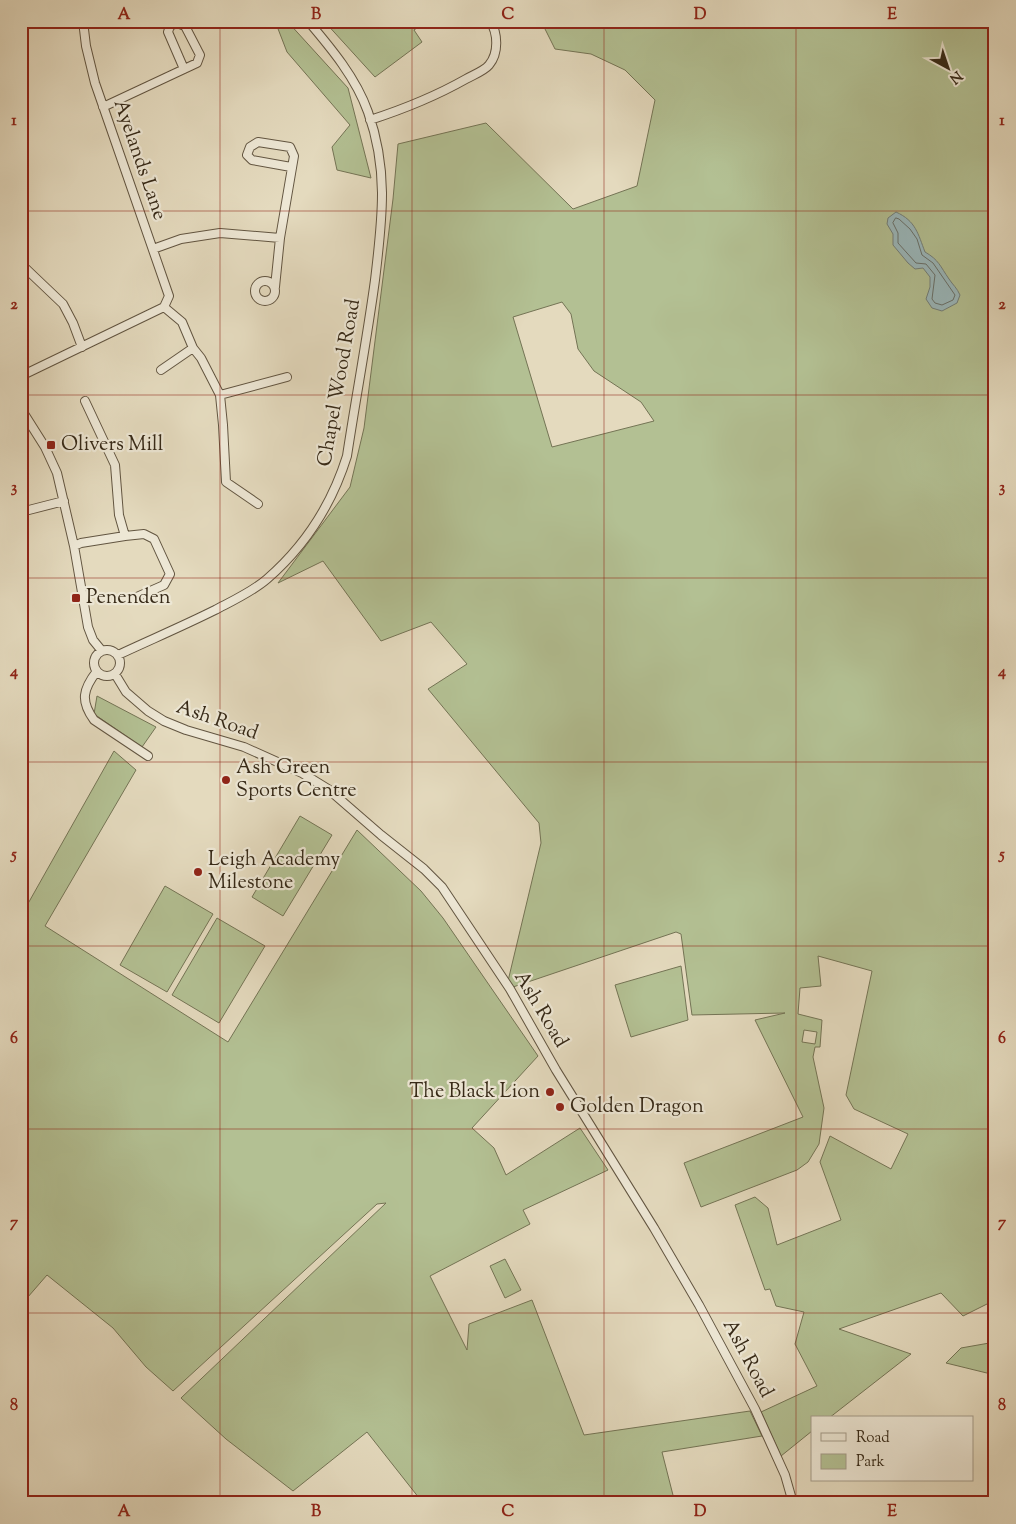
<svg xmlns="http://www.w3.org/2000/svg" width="1016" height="1524" font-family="'Sorts Mill Goudy',serif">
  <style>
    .green { fill: #b3c093; stroke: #747455; fill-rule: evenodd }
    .water { fill: #9ab8bc; stroke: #727f7a }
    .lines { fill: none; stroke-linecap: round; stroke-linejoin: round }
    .shore { stroke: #68706a; stroke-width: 1 }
    .minor-casing { stroke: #625541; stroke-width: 10 }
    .minor { stroke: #ede7d5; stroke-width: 8 }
    .grid { fill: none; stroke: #8f2418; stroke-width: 1; stroke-opacity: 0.55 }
    .poi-dot { fill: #8f2418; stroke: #ede7d5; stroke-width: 2 }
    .labels { text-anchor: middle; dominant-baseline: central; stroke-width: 4.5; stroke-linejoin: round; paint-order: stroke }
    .street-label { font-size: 20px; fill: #362917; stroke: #ede7d5 }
    .poi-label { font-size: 20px; fill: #362917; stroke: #ede7d5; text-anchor: start }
    .neatline { fill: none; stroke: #8f2418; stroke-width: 2 }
    .grid-label { font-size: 16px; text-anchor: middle; font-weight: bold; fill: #8f2418 }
  </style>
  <rect width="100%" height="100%" fill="#e4dabe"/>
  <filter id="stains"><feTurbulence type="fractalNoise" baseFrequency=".004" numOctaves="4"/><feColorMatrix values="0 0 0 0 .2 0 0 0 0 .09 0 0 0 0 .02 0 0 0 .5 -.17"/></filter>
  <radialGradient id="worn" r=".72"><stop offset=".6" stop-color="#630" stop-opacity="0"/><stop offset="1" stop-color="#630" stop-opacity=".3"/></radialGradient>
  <path class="green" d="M275,21H287L348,88L371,178L337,170L332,147L350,125L287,52Z
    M324,21H423L424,23L414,30L422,42L375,77Z
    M541,21H995V1300L963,1316L941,1293L839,1329L911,1354L829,1418H812V1431L781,1456L761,1412L817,1386L795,1344L804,1312L776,1306L770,1289L765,1290L735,1205L755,1197L768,1208L777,1245L841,1220L820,1162L830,1136L891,1169L908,1134L854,1109L846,1095L872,971L818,956L821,986L800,988L798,1014L822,1020L820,1047H815L813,1057L824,1108L819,1144L808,1162L797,1170L701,1207L684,1163L803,1117L755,1020L785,1013L692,1015L681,934L676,932L513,987L508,981L541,843L539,823L428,689L467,664L431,622L381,641L323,561L278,583L350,487L364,428L393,199L398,144L486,123L573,209L637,186L655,100L625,70L591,54L555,49ZM562,302L571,314L578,349L594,371L641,402L654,421L552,447L513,317ZM804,1030L817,1032L815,1044L802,1042Z
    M97,696L156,727L142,747L94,714Z
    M114,751L136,770L45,926L228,1042L357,830L421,891L443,918L538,1056L472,1128L494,1148L506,1175L580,1128L608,1170L523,1210L530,1224L430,1276L467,1350L469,1324L532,1300L584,1435L750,1411L762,1436L662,1452L675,1503H423L367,1432L293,1491L226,1439L181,1398L386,1203L377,1204L173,1391L146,1367L113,1328L47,1275L21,1305V916Z
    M300,816L332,835L283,916L252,897Z
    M165,886L213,914L167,992L120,965Z
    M217,918L265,946L219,1023L172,995Z
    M681,966L688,1020L631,1037L615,985Z
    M505,1259L521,1290L505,1298L490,1266Z
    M995,1342V1375L946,1363L961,1348Z"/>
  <path class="water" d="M896,212C916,221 918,234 925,252C939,260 940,266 949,279C953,285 957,288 960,295L957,303L942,311L932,308L926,299L930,287V277L923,268L915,269L908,263L893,245V234L887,224L888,218Z"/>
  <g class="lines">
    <path class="shore" d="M896,218L899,219L910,229L917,239L922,255L933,263L955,295L953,300L942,305L935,303L932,299L935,275L926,264L916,263L898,243V233L893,223Z"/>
    <g class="minor-casing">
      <path id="minor" d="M83,21L86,46L95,83L169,296L164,307
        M103,107L197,63L200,55L185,26L177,23L170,26L168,32L184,69
        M370,120C404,109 436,96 466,79C473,75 484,71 489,65C499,53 498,33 490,21
        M153,249L181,239L220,233L280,238L294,156L290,147L258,142L250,147L247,155L252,160L291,167
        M21,264L63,304L73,323L82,347
        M255 291a10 10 0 1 1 20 0a10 10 0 1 1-20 0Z
        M275,287L280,238
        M164,307L182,322L193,348L201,358L220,395L223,425L226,482L258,504
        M161,370L193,348
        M21,376L164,307
        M220,395L287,377
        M21,409L45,447L57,473L74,546L88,627L93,640L102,651
        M21,512L64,501
        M125,536L144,534L154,539L170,574L164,585L130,600
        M74,546L81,543L125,536L119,515L115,465L85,401
        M94 663a13 13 0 1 1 26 0a13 13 0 1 1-26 0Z
        M118,655C150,640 183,626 215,610C232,601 252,592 267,579C305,546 332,504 347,456C356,397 367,339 375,280C382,220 389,171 368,112C356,78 331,48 308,21
        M97,671C83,689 80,701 94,720L148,756
        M115,674L126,692L148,711L164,721L186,730L244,747L302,773L328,789L381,835L424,869L442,887L510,989L556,1070L654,1228L699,1305L755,1409L785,1475L793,1503"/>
    </g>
    <use href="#minor" class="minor"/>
  </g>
  <path class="grid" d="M220,21V1503M412,21V1503M604,21V1503M796,21V1503M21,211H995M21,395H995M21,578H995M21,762H995M21,946H995M21,1129H995M21,1313H995"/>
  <g class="poi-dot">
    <rect x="46" y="440" width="10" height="10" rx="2.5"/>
    <rect x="71" y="593" width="10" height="10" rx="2.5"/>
    <circle cx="226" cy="780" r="5"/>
    <circle cx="198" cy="872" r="5"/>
    <circle cx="550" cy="1092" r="5"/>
    <circle cx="560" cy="1107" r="5"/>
  </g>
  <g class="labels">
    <g class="street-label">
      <text transform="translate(139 160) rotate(71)">Ayelands Lane</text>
      <text transform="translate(340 383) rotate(-80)">Chapel Wood Road</text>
      <text transform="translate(217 721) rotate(19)">Ash Road</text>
      <text transform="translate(540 1010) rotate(59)">Ash Road</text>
      <text transform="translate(747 1359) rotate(62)">Ash Road</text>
    </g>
    <g class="poi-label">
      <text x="61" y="445">Olivers Mill</text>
      <text x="86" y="598">Penenden</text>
      <text x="236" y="768">Ash Green<tspan x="236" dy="23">Sports Centre</tspan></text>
      <text x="208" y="860">Leigh Academy<tspan x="208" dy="23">Milestone</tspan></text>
      <text x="540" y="1092" text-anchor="end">The Black Lion</text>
      <text x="570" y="1107">Golden Dragon</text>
    </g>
  </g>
  <rect width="1016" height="1524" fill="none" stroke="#e4dabe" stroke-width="55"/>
  <rect x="811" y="1416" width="162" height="65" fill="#ede7d5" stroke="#a49b89"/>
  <rect x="821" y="1433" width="25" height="8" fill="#ede7d5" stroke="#a49b89"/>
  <text x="856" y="1442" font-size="15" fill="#362917">Road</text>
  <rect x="821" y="1454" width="25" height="15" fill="#b3c093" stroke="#a49b89"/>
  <text x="856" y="1466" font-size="15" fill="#362917">Park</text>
  <g transform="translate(948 68) rotate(140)" stroke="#ede7d5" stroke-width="4" paint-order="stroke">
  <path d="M0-4L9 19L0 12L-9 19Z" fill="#362917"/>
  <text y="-8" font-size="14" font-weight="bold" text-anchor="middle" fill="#362917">N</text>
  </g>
  <rect x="28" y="28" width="960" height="1468" class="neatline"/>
  <g class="grid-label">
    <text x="124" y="19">A</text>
    <text x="316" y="19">B</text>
    <text x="508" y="19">C</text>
    <text x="700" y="19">D</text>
    <text x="892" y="19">E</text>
    <text x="14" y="125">1</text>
    <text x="1002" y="125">1</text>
    <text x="14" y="309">2</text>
    <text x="1002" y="309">2</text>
    <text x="14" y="492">3</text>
    <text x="1002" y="492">3</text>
    <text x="14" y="676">4</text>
    <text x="1002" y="676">4</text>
    <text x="14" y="859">5</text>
    <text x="1002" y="859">5</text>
    <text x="14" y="1043">6</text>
    <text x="1002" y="1043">6</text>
    <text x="14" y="1227">7</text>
    <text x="1002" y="1227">7</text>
    <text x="14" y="1410">8</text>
    <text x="1002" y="1410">8</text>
    <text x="124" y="1516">A</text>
    <text x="316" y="1516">B</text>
    <text x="508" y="1516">C</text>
    <text x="700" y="1516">D</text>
    <text x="892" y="1516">E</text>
  </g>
  <rect width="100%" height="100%" filter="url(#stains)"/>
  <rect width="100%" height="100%" fill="url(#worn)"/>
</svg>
